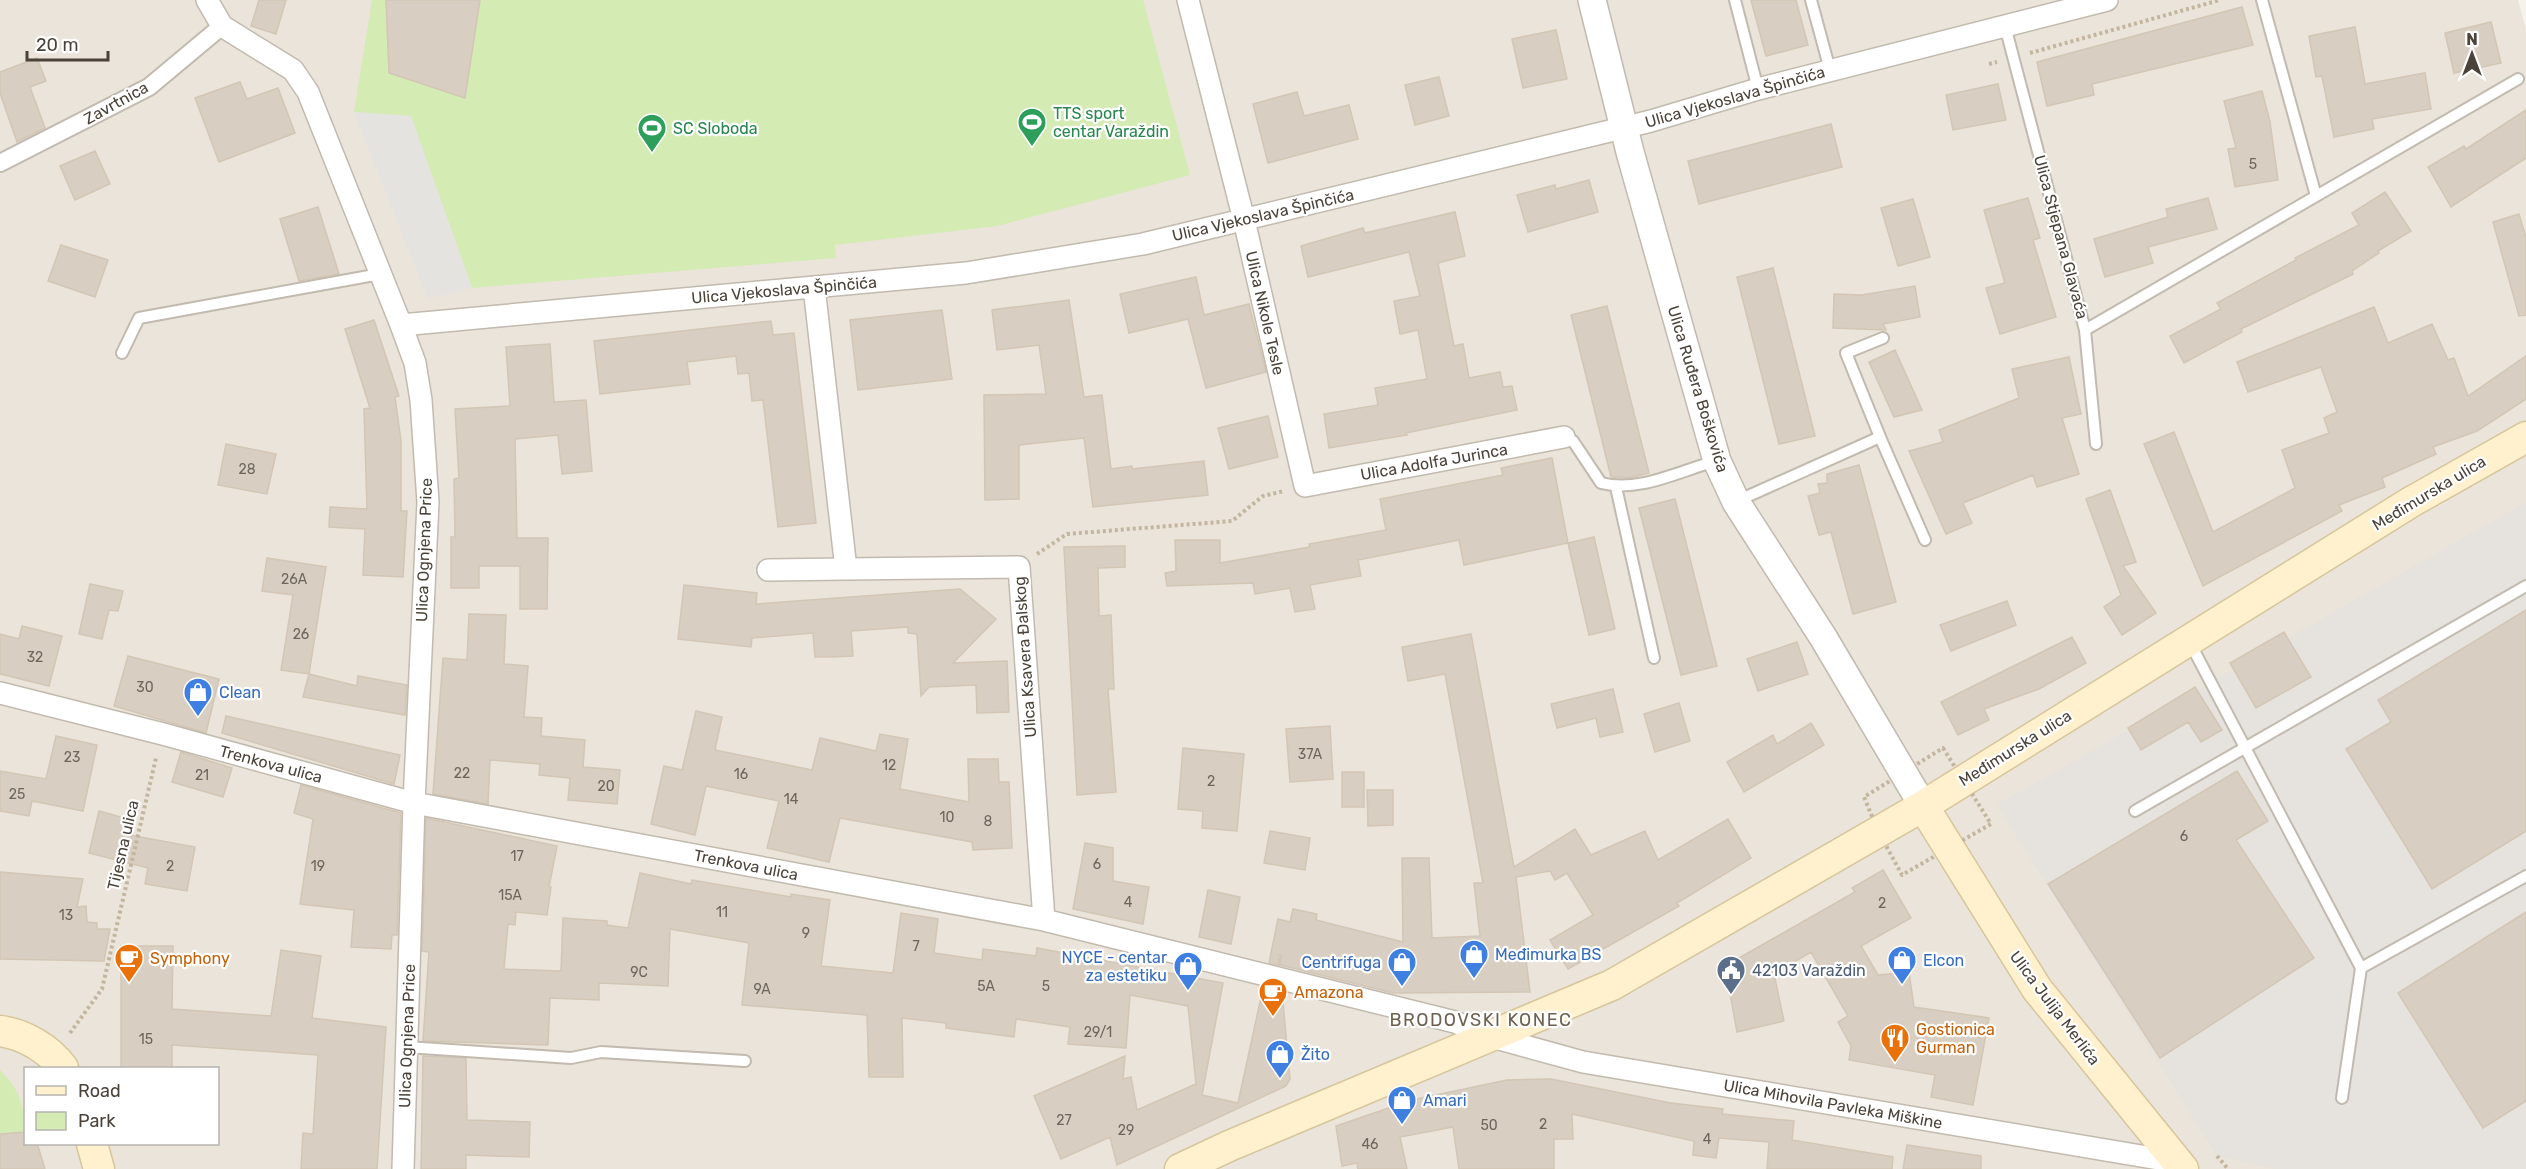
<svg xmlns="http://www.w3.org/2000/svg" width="2526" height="1169" font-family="Rubik,sans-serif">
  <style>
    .residential { fill: #eae4da; fill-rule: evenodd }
    .industrial { fill: #e6e2dd }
    .green { fill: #d4ebb4 }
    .parking { fill: #e5e3e0 }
    .building { fill: #d8cec1; stroke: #d3c6b4; stroke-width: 1.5 }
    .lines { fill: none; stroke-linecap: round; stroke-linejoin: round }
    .service-casing { stroke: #c2baae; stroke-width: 14 }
    .pedestrian-casing { stroke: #c2baae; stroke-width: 20 }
    .minor-casing { stroke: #c2baae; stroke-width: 24 }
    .tertiary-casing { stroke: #c2baae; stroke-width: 30 }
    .secondary-casing { stroke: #d7c59b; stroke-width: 33 }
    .path { stroke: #c4b69e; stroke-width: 4; stroke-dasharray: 3 3; stroke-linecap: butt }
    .service { stroke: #fff; stroke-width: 10 }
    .pedestrian { stroke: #fff; stroke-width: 16 }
    .minor { stroke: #fff; stroke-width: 21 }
    .tertiary { stroke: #fff; stroke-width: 27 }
    .secondary { stroke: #fff1cd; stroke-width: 30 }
    .labels { text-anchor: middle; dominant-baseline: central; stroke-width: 4.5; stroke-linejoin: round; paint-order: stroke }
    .number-label { font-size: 14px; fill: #6e665b }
    .street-label { font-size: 16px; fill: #4b4339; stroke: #fff }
    .leisure-label { font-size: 16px; fill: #27864d; stroke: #fff; text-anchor: start }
    .shop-label { font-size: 16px; fill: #366cbe; stroke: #fff; text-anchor: start }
    .food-label { font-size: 16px; fill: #c56008; stroke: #fff; text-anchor: start }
    .service-label { font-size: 16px; fill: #4e5e75; stroke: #fff; text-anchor: start }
    .neighbourhood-label { font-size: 18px; letter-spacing: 1.5px; fill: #6e6150; stroke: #fff }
  </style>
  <rect width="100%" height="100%" fill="#f6f3ec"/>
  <path class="residential" d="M0,0H2518L2526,29V1169H0ZM26,1068H218V1144H26Z"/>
  <path class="industrial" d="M2526,502V1169H2275L2217,1156L1997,805Z"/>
  <path class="green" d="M372,0H1143L1190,175L997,226L835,245L836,258L472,288L411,117L354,112Z
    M0,1070C18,1086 26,1108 25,1132L0,1134Z"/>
  <path class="parking" d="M354,112L411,116L472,288L428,299Z"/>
  <path class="building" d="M259,0H286L276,34L251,26Z
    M386,0H480L465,98L389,73Z
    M1751,0H1796L1808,45L1766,56Z
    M2242,7L2253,45L2092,84L2094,95L2047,106L2037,62Z
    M2491,22L2501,63L2454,73L2445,33Z
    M2355,27L2365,84L2425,73L2431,109L2372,119L2374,129L2334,137L2322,76L2316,77L2309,36Z
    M1556,30L1567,79L1523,88L1512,39Z
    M37,58L46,81L30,87L45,128L17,142L0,93V72Z
    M1439,77L1449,116L1415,125L1405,85Z
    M240,82L247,99L278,88L295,133L219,162L195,98Z
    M1998,84L2006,120L1953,130L1946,95Z
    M2262,91L2270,122L2278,180L2235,187L2228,149L2236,148L2224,101Z
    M1297,92L1304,116L1349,105L1358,139L1268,163L1253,104Z
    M2526,110V158L2451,207L2428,167L2464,146L2466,149Z
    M1831,124L1842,167L1699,204L1688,161Z
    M95,151L110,184L75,200L60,166Z
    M1589,180L1598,212L1528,232L1517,195L1555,185L1556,189Z
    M2385,192L2411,231L2378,251L2379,253L2352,271L2353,274L2241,329L2242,332L2184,363L2170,336L2221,309L2217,303L2296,260L2295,258L2359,225L2352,213Z
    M2028,198L2040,238L2033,240L2056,317L2000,334L1986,288L2005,283L1984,210Z
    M2208,198L2217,229L2148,247L2153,263L2105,277L2094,239L2168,217L2166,209Z
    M1913,199L1930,257L1898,266L1881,208Z
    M318,207L339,274L299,281L280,219Z
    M1455,212L1465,256L1438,263L1454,346L1463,344L1469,378L1500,372L1503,387L1512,386L1517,410L1406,433L1407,435L1329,448L1324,414L1378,405L1375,388L1427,379L1418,330L1400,334L1394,301L1420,296L1409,252L1308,277L1301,246L1363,228L1365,233Z
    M2519,214L2526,238V315L2519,316L2493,222Z
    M61,245L108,260L95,297L48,281Z
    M1773,268L1815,436L1779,444L1737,277Z
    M1196,277L1204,315L1249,304L1266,372L1206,388L1188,319L1129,333L1120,294Z
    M1915,286L1920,317L1883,324L1886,330L1833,328L1834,294L1862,295Z
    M1069,300L1084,397L1102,395L1111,469L1132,466V469L1204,461L1208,495L1093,507L1084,438L1019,445V499L985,500L984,395L1046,394L1039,345L997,350L992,310Z
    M1607,306L1649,473L1629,478L1611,477L1571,315Z
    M2374,307L2388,343L2432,324L2448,360L2454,358L2468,396L2526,356V399L2477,431L2433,447L2436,454L2382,478L2385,487L2339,505L2342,511L2203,586L2144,444L2174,432L2213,532L2295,488L2282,450L2329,433L2324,418L2337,412L2321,367L2248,392L2237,362Z
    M942,310L952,379L858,390L850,320Z
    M374,320L399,396L395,397L401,441V511H407L403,577L363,575L365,529L329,527L330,507L367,509L364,409L370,408L345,329Z
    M771,321L773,335L794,333L816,523L778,527L763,400L752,401L749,373L738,374L736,356L687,362L690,384L600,394L594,341Z
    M550,344L554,402L586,400L592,471L562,474L558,435L515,439L517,538H548L547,609H520V566H479V588H451V537H455L454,479L459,478L455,409L510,406L506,347Z
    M1895,350L1922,410L1894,417L1869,362Z
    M2069,357L2081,414L2062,418L2079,474L2037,487L2033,475L1963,503L1972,523L1946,534L1909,451L1943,442L1939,430L2019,398L2012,369Z
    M1268,416L1278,457L1229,469L1218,428Z
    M226,444L276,454L267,494L218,485Z
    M1552,458L1568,543L1464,565L1459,540L1358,560L1361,576L1310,585L1315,609L1295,612L1290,588L1255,594L1253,583L1167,586L1165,573L1176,571L1175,540H1220V563L1310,547L1309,544L1386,530L1380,499L1503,475L1501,468Z
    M1859,465L1896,602L1853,614L1831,532L1819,535L1808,496L1820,493L1818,484L1827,483V474Z
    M2110,490L2136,562L2123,566L2156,613L2122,635L2104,607L2121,595L2086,499Z
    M1675,499L1717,666L1681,675L1639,508Z
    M1594,537L1615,629L1589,635L1568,543Z
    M1125,546V567L1098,568L1099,616L1111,615L1114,689H1108L1116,792L1077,795L1064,547Z
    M267,558L326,567L309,674L281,670L293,595L262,591Z
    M90,584L123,591L118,611L109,610L102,639L79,634Z
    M684,585L757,593L756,604L960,589L996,619L953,663L1007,661L1009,712L977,713L976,685L929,687L921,696L917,634L908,633V627L851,631L853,656L830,657H815L813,633L752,638L751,647L678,639Z
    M2007,601L2016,625L1951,651L1940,625Z
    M2526,610V831L2432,889L2346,749L2391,722L2378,700Z
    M469,614L506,615L504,664L528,666L524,717L542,718L541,736L585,740L583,767L620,770L617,804L568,800L570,778L539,775L540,764L490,760L488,804L433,794L443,658L467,660Z
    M22,626L62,636L49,686L0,674V634L19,639Z
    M2284,632L2311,677L2256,708L2230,663Z
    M1471,634L1514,867L1575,829L1591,855L1645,831L1658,860L1728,819L1751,858L1677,903L1679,906L1568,969L1550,940L1593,915L1567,873L1555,880L1550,871L1516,877L1530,992L1393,993L1280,965L1281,955H1279V965L1269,963L1278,919L1290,922L1293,909L1317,914L1316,920L1403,942L1402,858H1429L1432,938L1480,936L1474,883H1483L1445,674L1408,681L1402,647Z
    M2072,637L2086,663L2039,689L1984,709L1989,720L1958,735L1941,702Z
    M1797,642L1808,674L1758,691L1747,659Z
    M128,656L219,679L206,733L114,706Z
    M309,674L357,686L358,676L407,685L405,715L303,697Z
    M2195,687L2222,730L2201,742L2188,722L2141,750L2128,728Z
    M1613,689L1623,732L1600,737L1596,718L1557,728L1551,704Z
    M1679,703L1690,741L1655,752L1644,714Z
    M696,711L722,717L715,750L812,770L820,738L876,751L880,734L908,739L900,789L969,802L968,759H998L999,782H1009L1012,848L973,850L972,842L840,818L829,862L767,848L779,801L706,786L695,835L651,824L664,766L682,770Z
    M226,716L400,755L394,784L222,733Z
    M1811,723L1824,745L1744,792L1727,762L1773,735L1777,744Z
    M1330,726L1333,779L1290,782L1286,729Z
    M56,736L97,745L83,811L32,801L29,816L0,811V771L46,779Z
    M1183,748L1244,754L1237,831L1202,828L1203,811L1178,809Z
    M181,752L232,768L223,797L172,782Z
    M2237,771L2268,821L2236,840L2314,958L2160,1058L2048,884Z
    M1342,772H1364V807H1342Z
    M301,785L401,813L397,935H392L391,949L351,947L354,910L300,904L313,819L294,813Z
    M1367,790H1393V825L1368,826Z
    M99,811L128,819L124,834L195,847L187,891L145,884L148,868L89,853Z
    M426,818L557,846L549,887H551L547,915L516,912L515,925L508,924L504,969L561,971L563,918L607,921V925L628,928L640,873L691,884L692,880L791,897V894L830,900L821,966L893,973L901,913L938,919L934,953L982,960L983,949L1036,956L1037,948L1223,983L1202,1095L1238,1103L1263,988L1282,992L1290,1079L1286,1086L1117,1165L1110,1137L1061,1159L1034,1096L1125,1056L1123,1079L1131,1077L1137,1110L1196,1084L1188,1006L1130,995L1126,1048L1068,1044L1070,1027L1016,1019L1014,1037L946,1028V1023L902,1018L903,1077H869L867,1015L742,1005L749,943L670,929L668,986L599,983V1000L550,998L548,1045L423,1041L429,952L422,951Z
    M1270,831L1310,838L1305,870L1264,863Z
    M1085,843L1113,848V881L1149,887L1143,924L1073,909Z
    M1883,870L1911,918L1861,946L1878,975L1909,972L1914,1007L1989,1018L1973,1105L1931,1097L1935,1075L1849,1060L1851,1046L1838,1022L1848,1016L1811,952L1774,974L1784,1021L1737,1032L1725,966L1855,892L1852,888Z
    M0,872L83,879L77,907L86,906L87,922L97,923V929H110L104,961L0,959Z
    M1208,890L1240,897L1231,944L1199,937Z
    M2526,912V1101L2483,1128L2398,993Z
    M121,946H173L172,1009L271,1016L281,950L321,956L312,1018L386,1027L377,1169H301L303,1133L313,1134L318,1055L172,1045V1068H121Z
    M423,1056L466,1058L467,1120L530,1122L529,1157L466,1155V1169H421Z
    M1551,1079L1671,1103L1723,1109L1722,1114L1794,1121L1792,1140L1893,1157L1892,1169H1767L1769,1142L1719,1138L1716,1158L1693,1155L1694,1141L1572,1114L1573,1139H1554V1169H1459L1453,1127L1400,1137L1407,1169H1358L1357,1163L1342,1166L1336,1126L1412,1100L1507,1080Z
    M26,1132V1143H37L45,1169H0V1134Z
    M1907,1145L1981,1156V1169H1903Z"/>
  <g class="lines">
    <g class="service-casing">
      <path id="service" d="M1735,0L1758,89
        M1811,0L1830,70
        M2262,0L2316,196
        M2005,26L2085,330L2518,79
        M2085,330L2096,444
        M122,353L139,318L380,274
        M1564,437L1573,441L1601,483C1639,493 1679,471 1716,461
        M1880,437L1846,353L1883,338
        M1616,487L1654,658
        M1737,501L1880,437L1925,540
        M2189,641L2361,968L2342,1098
        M2135,811L2526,586
        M2361,968L2526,876
        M407,1047L571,1058L601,1052L745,1061"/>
    </g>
    <g class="pedestrian-casing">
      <path id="pedestrian" d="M0,163L149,87L222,26"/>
    </g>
    <g class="minor-casing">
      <path id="minor" d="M207,0L222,26L293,70L308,92L401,325L415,363L421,400L428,502L414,803L403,1169
        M1188,0L1244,220L1305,486L1564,437
        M814,287L846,569L1019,567L1044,920
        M401,325L966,273L1143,244L1651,121L1758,89L2107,0
        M768,570L846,569
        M0,693L163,734L414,803L1044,920L1455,1022L1492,1037L1583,1062L2177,1162"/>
    </g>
    <g class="tertiary-casing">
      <path id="tertiary" d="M1592,0L1630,152L1717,461L1736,502L1823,637L1923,806"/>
    </g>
    <g class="secondary-casing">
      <path id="secondary" d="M1923,806L2037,989L2183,1169
        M0,1031C24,1034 49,1049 63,1068
        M92,1144L99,1169
        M1180,1169L1229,1146L1612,985L1923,806L2411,502L2526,437"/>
    </g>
    <path class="path" d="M2030,53L2220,0
      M1989,64L1997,62
      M1037,554L1067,534L1232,521L1263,496L1284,491
      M1943,748L1991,824L1902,875L1878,831L1864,797Z
      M70,1033L102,989L156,758
      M2217,1156L2228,1169"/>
    <use href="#service" class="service"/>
    <use href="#pedestrian" class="pedestrian"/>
    <use href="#minor" class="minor"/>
    <use href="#tertiary" class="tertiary"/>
    <use href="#secondary" class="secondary"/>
  </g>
  <defs>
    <g id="stadium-pin" transform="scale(1.5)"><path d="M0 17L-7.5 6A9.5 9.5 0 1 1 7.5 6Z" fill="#2e9e5b" stroke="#fff"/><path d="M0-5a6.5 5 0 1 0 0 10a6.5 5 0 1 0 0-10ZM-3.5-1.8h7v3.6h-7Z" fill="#fff"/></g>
    <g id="shop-pin" transform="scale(1.5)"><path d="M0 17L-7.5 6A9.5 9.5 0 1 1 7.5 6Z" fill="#3f7fe0" stroke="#fff"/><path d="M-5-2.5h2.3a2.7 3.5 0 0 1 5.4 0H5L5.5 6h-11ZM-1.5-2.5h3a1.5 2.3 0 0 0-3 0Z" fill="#fff"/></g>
    <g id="cafe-pin" transform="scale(1.5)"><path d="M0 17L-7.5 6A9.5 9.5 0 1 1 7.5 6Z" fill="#e8710a" stroke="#fff"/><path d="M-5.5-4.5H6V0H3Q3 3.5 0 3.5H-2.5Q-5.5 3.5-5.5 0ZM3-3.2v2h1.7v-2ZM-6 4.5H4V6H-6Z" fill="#fff"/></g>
    <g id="civic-pin" transform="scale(1.5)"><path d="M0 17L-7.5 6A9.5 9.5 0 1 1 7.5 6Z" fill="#5c6f8a" stroke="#fff"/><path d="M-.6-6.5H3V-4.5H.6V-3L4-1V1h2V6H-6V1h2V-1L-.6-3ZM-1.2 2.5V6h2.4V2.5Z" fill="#fff"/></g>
    <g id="restaurant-pin" transform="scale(1.5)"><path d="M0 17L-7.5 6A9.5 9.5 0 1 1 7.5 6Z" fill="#e8710a" stroke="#fff"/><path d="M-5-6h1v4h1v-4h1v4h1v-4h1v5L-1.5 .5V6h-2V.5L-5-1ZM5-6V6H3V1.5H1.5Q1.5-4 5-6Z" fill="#fff"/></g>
  </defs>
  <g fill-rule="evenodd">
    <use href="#stadium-pin" x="1032" y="122"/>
    <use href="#stadium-pin" x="652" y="128"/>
    <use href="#shop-pin" x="198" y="692"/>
    <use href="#shop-pin" x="1474" y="954"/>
    <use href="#cafe-pin" x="129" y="958"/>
    <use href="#shop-pin" x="1902" y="960"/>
    <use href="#shop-pin" x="1402" y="962"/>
    <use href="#shop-pin" x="1188" y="966"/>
    <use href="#civic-pin" x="1731" y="970"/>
    <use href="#cafe-pin" x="1273" y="992"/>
    <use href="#restaurant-pin" x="1895" y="1038"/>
    <use href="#shop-pin" x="1280" y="1054"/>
    <use href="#shop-pin" x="1402" y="1100"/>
  </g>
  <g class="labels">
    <g class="number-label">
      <text x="2253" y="164">5</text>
      <text x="247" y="469">28</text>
      <text x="294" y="579">26A</text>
      <text x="301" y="634">26</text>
      <text x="35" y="657">32</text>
      <text x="145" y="687">30</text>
      <text x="1310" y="754">37A</text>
      <text x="72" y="757">23</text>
      <text x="889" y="765">12</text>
      <text x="462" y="773">22</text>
      <text x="741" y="774">16</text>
      <text x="202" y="775">21</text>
      <text x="1211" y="781">2</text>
      <text x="606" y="786">20</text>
      <text x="17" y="794">25</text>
      <text x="791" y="799">14</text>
      <text x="947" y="817">10</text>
      <text x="988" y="821">8</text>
      <text x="2184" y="836">6</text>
      <text x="517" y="856">17</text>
      <text x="1097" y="864">6</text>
      <text x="170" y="866">2</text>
      <text x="318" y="866">19</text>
      <text x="510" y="895">15A</text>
      <text x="1128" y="902">4</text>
      <text x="1882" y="903">2</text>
      <text x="722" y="912">11</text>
      <text x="66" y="915">13</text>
      <text x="806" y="933">9</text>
      <text x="916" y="946">7</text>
      <text x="639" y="972">9C</text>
      <text x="986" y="986">5A</text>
      <text x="1046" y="986">5</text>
      <text x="762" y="989">9A</text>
      <text x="1098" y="1032">29/1</text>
      <text x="146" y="1039">15</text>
      <text x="1064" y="1120">27</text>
      <text x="1543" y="1124">2</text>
      <text x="1489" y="1125">50</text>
      <text x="1126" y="1130">29</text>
      <text x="1707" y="1139">4</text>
      <text x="1370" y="1144">46</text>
    </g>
    <g class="street-label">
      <text transform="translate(1735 97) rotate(-16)">Ulica Vjekoslava Špinčića</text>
      <text transform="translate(116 103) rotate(-29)">Zavrtnica</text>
      <text transform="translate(1263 215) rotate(-13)">Ulica Vjekoslava Špinčića</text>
      <text transform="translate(2061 237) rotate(75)">Ulica Stjepana Glavaća</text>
      <text transform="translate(784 290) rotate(-5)">Ulica Vjekoslava Špinčića</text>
      <text transform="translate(1265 313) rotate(77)">Ulica Nikole Tesle</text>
      <text transform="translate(1698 389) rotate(73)">Ulica Ruđera Boškovića</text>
      <text transform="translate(1434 462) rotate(-10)">Ulica Adolfa Jurinca</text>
      <text transform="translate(2429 493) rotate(-31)">Međimurska ulica</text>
      <text transform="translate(424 550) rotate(-88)">Ulica Ognjena Price</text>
      <text transform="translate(1025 657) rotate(-94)">Ulica Ksavera Đalskog</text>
      <text transform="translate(2015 748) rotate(-32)">Međimurska ulica</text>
      <text transform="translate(271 764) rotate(15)">Trenkova ulica</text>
      <text transform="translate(123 845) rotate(-77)">Tijesna ulica</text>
      <text transform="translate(746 865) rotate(11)">Trenkova ulica</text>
      <text transform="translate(2055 1008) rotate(53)">Ulica Julija Merlića</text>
      <text transform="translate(407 1036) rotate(-88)">Ulica Ognjena Price</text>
      <text transform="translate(1833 1104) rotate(10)">Ulica Mihovila Pavleka Miškine</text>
    </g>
    <g class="leisure-label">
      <text x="1053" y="113">TTS sport<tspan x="1053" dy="18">centar Varaždin</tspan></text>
      <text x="673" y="128">SC Sloboda</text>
    </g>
    <g class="shop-label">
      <text x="219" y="692">Clean</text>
      <text x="1495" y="954">Međimurka BS</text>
      <text x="1167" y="957" text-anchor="end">NYCE - centar<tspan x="1167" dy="18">za estetiku</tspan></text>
      <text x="1923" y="960">Elcon</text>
      <text x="1381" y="962" text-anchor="end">Centrifuga</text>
      <text x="1301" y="1054">Žito</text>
      <text x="1423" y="1100">Amari</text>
    </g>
    <g class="food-label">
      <text x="150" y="958">Symphony</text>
      <text x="1294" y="992">Amazona</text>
      <text x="1916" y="1029">Gostionica<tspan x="1916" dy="18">Gurman</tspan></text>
    </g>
    <g class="service-label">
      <text x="1752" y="970">42103 Varaždin</text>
    </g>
    <g class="neighbourhood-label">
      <text x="1481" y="1020">BRODOVSKI KONEC</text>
    </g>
  </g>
  <rect x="24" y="1067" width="195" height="78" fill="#ffffff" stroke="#b7b4b0" stroke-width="1.5"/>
  <rect x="36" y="1086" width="30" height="9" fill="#fff1cd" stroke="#b7b4b0" stroke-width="1.5"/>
  <text x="78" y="1097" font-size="18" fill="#4b4339">Road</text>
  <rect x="36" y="1112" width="30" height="18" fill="#d4ebb4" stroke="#b7b4b0" stroke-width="1.5"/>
  <text x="78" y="1127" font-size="18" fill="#4b4339">Park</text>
  <g transform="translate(2472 54)" stroke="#ffffff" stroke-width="4.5" paint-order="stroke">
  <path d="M0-4.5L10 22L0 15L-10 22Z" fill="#4b4339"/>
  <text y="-9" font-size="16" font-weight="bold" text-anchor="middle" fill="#4b4339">N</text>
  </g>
  <path d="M27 51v9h81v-9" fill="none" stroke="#4b4339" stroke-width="3"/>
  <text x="36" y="51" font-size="18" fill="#4b4339" stroke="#ffffff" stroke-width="4.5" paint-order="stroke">20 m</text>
</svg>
